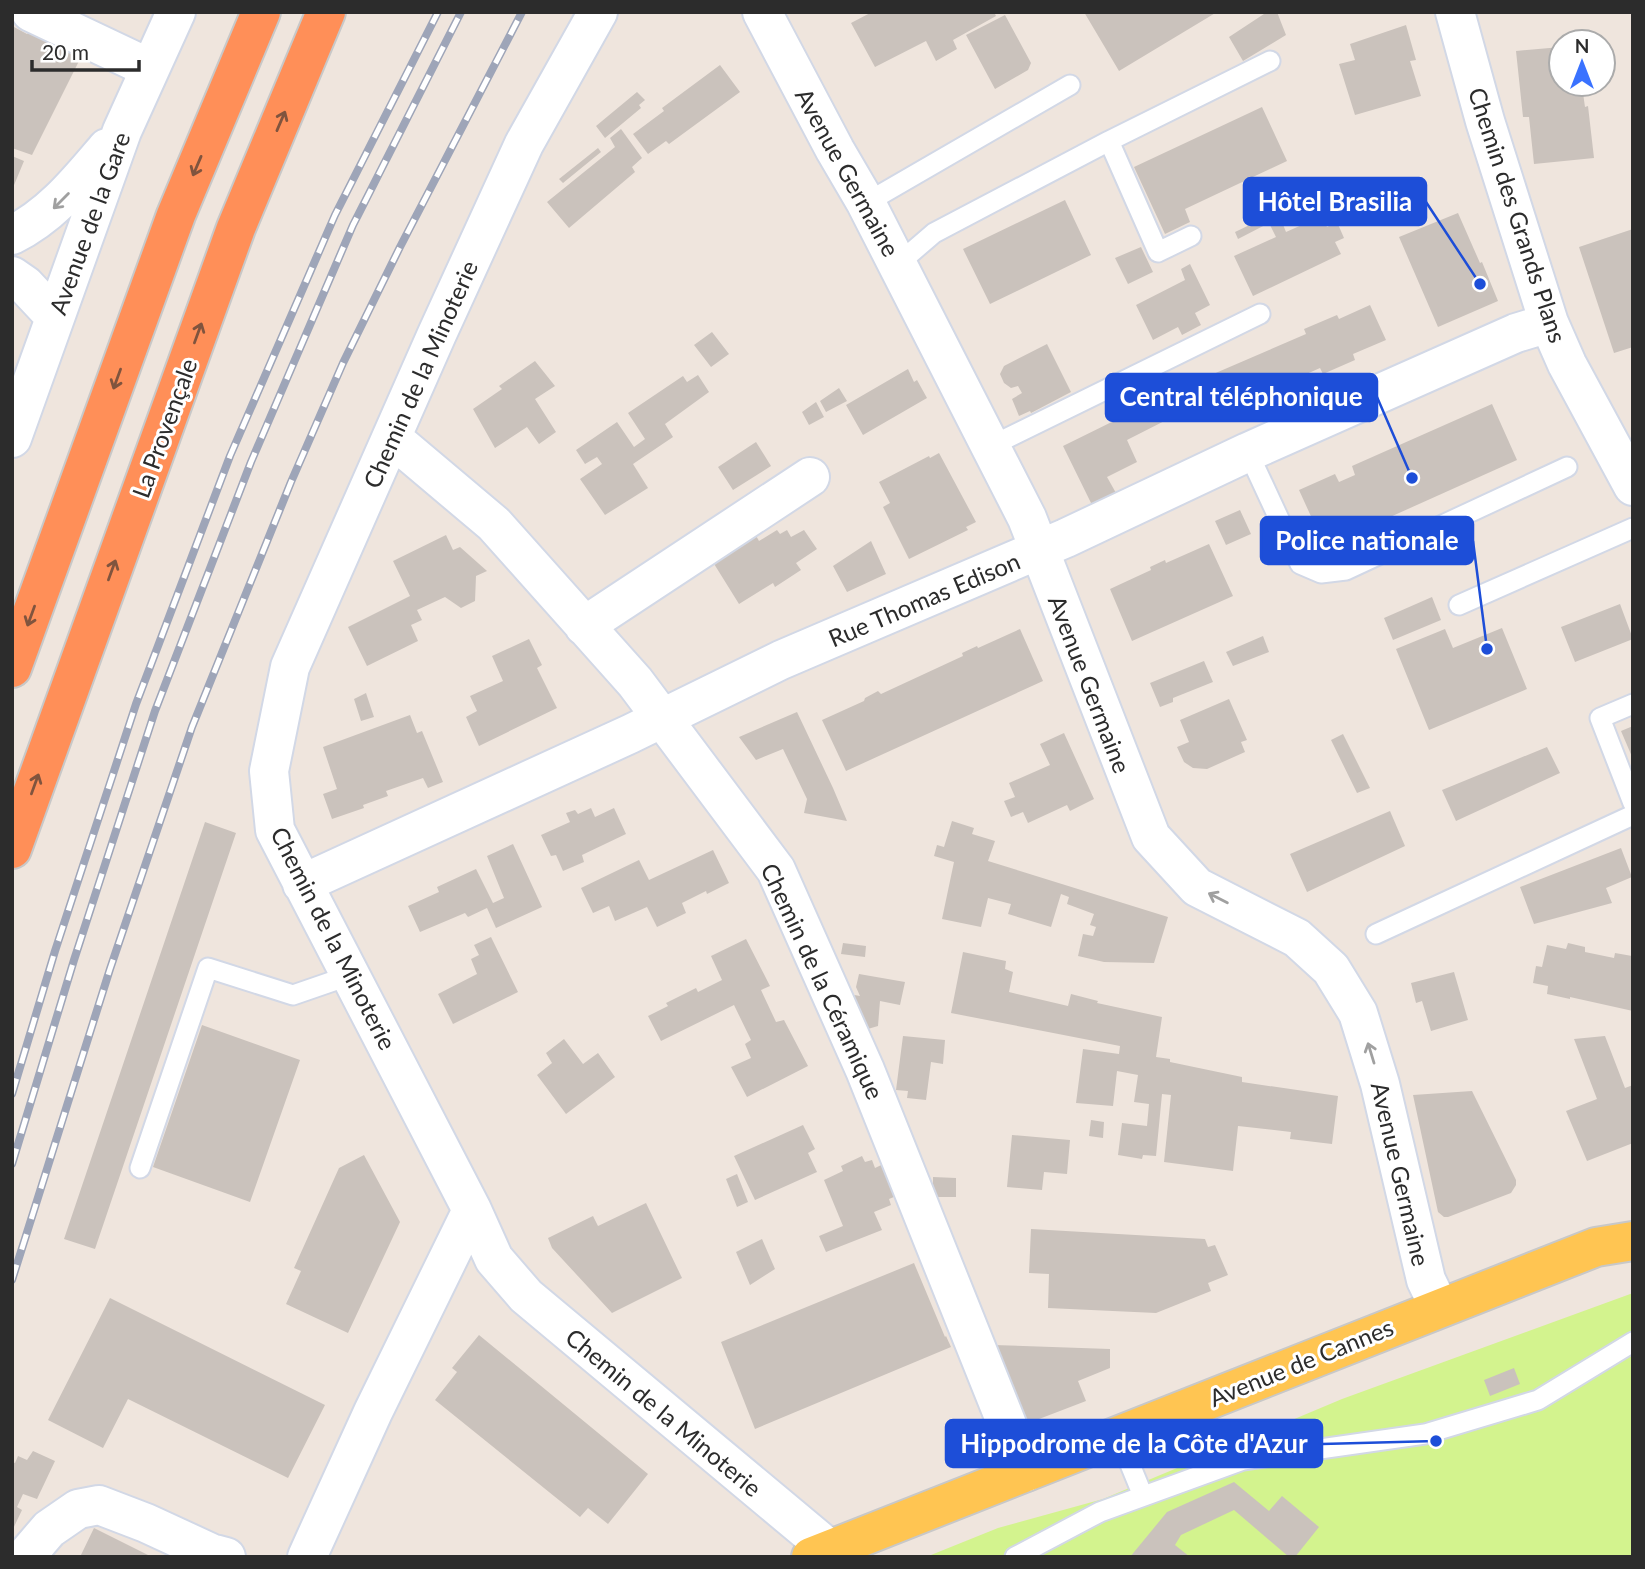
<svg xmlns="http://www.w3.org/2000/svg" width="1645" height="1569" font-family="Lato,sans-serif">
  <style>
    .pitch { fill: #d3f38e }
    .building { fill: #cac2bc }
    .lines { fill: none; stroke-linecap: round; stroke-linejoin: round }
    .service-casing { stroke: #d2d8e6; stroke-width: 23 }
    .minor-casing { stroke: #d2d8e6; stroke-width: 42 }
    .secondary-casing { stroke: #d2d8e6; stroke-width: 42 }
    .primary-casing { stroke: #c8c8c8; stroke-width: 42 }
    .motorway-casing { stroke: #c8c8c8; stroke-width: 42 }
    .service { stroke: #fff; stroke-width: 19 }
    .minor { stroke: #fff; stroke-width: 38 }
    .secondary { stroke: #fff; stroke-width: 38 }
    .primary { stroke: #ffc552; stroke-width: 38 }
    .motorway { stroke: #ff8f58; stroke-width: 38 }
    .rail-casing { stroke: #9ea5b8; stroke-width: 8 }
    .rail { stroke: #fff; stroke-width: 5; stroke-dasharray: 16; stroke-linecap: butt }
    .oneway { stroke: #80543e }
    .oneway2 { stroke: #a0a0a0 }
    .labels { text-anchor: middle; dominant-baseline: central; stroke-width: 6; stroke-linejoin: round; paint-order: stroke }
    .street-label { font-size: 24px; fill: #2c2c2c; stroke: #fff }
    .leader { fill: none; stroke: #1d4ed8; stroke-width: 2.5 }
    .callout-dot { fill: #1d4ed8; stroke: #fff; stroke-width: 2.5 }
    .callout { fill: #1d4ed8; stroke: #1d4ed8; stroke-width: 2.5 }
    .callout-label { font-size: 26px; text-anchor: middle; font-weight: bold; fill: #fff }
  </style>
  <rect width="100%" height="100%" fill="#efe5dd"/>
  <path class="pitch" d="M1633,1293V1557H926L998,1528L1103,1499L1342,1399Z"/>
  <path class="building" d="M872,12H994L996,16L953,40L957,49L936,61L926,41L875,67L851,23Z
    M1084,12H1217L1119,71Z
    M1267,12H1277L1286,35L1243,61L1229,37Z
    M1005,15L1031,63L1028,70L995,89L966,35Z
    M1406,25L1416,60L1410,61L1421,96L1355,115L1339,64L1355,60L1350,44Z
    M14,27L27,34L30,31L81,57L32,155L12,148Z
    M1561,47V84H1586L1587,92L1583,93L1585,107L1588,106L1594,158L1534,164L1529,117H1523L1516,51Z
    M720,65L740,92L669,144L666,141L648,154L633,134L664,111L662,108Z
    M637,92L645,100L639,105L641,108L605,138L596,126Z
    M1262,107L1287,161L1185,209L1190,222L1165,234L1134,167Z
    M621,129L642,158L632,167L635,172L569,228L547,202L615,147L610,138Z
    M598,148L601,152L563,183L559,179Z
    M12,156L24,161L12,190Z
    M1065,200L1091,255L990,304L963,249Z
    M1285,208L1290,218L1282,222L1286,232L1322,216L1327,227L1337,222L1344,238L1335,242L1341,254L1253,296L1234,256L1276,237L1269,223L1238,239L1235,232Z
    M1458,213L1480,263L1482,262L1498,301L1438,327L1399,237Z
    M1633,229V347L1614,353L1579,247Z
    M1141,247L1153,272L1128,284L1115,258Z
    M1190,264L1210,305L1195,313L1201,325L1182,335L1178,327L1153,340L1136,305L1185,280L1181,269Z
    M1370,305L1386,340L1353,354L1355,360L1323,374L1320,368L1226,410L1211,375L1306,334L1304,329L1337,315L1339,319Z
    M712,332L729,354L711,367L694,345Z
    M1047,344L1071,392L1031,413L1030,411L1019,416L1012,399L1022,393L1018,386L1011,388L1004,383L1000,374L1004,366Z
    M535,361L555,386L535,399L556,432L539,444L527,427L495,448L473,409L502,389L499,386Z
    M908,369L914,382L917,380L927,398L863,435L846,405Z
    M1173,374L1188,409L1127,440L1137,462L1107,477L1116,493L1092,505L1063,446L1134,411L1128,396Z
    M698,375L709,392L665,424L673,437L633,464L648,488L605,515L580,479L602,464L597,457L585,464L576,450L617,422L634,447L645,439L628,413L683,376L687,382Z
    M839,388L847,401L826,412L820,401Z
    M816,402L824,417L809,425L802,412Z
    M1492,404L1517,460L1379,522L1378,520L1325,547L1299,490L1335,474L1339,482L1355,475L1352,466Z
    M756,442L771,466L733,490L718,467Z
    M939,453L976,522L966,527L968,530L909,559L883,507L890,503L879,482L929,456L930,458Z
    M1240,510L1251,534L1226,545L1215,521Z
    M777,530L780,534L787,530L791,537L804,530L817,549L796,563L801,570L775,587L773,583L739,604L711,559L754,532L759,541Z
    M446,535L453,550L460,547L487,571L476,576L475,601L461,608L445,597L417,610L422,620L411,625L418,641L367,666L348,627L410,596L393,561Z
    M871,541L886,574L847,592L833,566Z
    M1209,544L1233,596L1132,641L1110,589L1151,570L1150,567L1165,560L1166,563Z
    M1432,597L1441,620L1393,640L1384,618Z
    M1620,604L1633,639L1575,662L1561,627Z
    M1502,628L1527,689L1429,730L1396,649L1445,629L1453,648Z
    M1020,629L1043,681L846,771L822,720L864,701L865,698L878,691L881,694L963,656L962,653L977,646L978,648Z
    M1263,636L1269,652L1233,666L1226,652Z
    M529,639L542,665L537,668L557,708L479,746L466,717L477,711L470,696L503,681L492,656Z
    M1204,661L1213,682L1173,698V702L1160,707L1150,683Z
    M366,693L374,717L361,721L354,699Z
    M1229,699L1247,740L1241,742L1245,752L1207,769L1193,768L1184,762L1177,747L1189,742L1180,720Z
    M797,712L833,788L847,821L804,813L807,799L783,749L756,760L739,737Z
    M410,715L417,733L422,731L443,782L428,788L423,778L386,791L388,796L363,805L364,808L332,819L323,794L337,789L323,747Z
    M1633,726V759L1621,731Z
    M1064,733L1094,799L1070,811L1067,805L1028,823L1023,812L1011,817L1004,801L1015,797L1009,783L1050,765L1040,744Z
    M1343,734L1370,788L1357,793L1331,740Z
    M1547,747L1560,773L1456,821L1442,790Z
    M591,808L595,817L614,808L626,834L582,855L584,862L563,871L556,855L551,856L541,835L570,822L566,813L575,810L578,814Z
    M1390,811L1405,846L1307,892L1290,854Z
    M952,821L974,828L972,834L995,841L988,861L1168,917L1154,963L1104,962L1078,956L1083,934L1093,936L1096,927L1090,925L1094,914L1067,904L1069,897L1061,894L1051,927L1008,914L1011,904L988,898L981,927L942,919L954,862L934,856L937,845L944,847Z
    M205,822L236,833L95,1249L64,1239Z
    M513,844L542,907L496,928L487,908L468,917L465,913L420,932L408,906L439,892L437,887L476,869L493,903L504,898L487,856Z
    M1621,848L1632,877L1606,888L1612,903L1534,924L1520,887Z
    M713,850L729,883L707,894L706,891L682,903L686,913L657,927L647,907L615,921L609,906L593,913L581,888L639,860L649,880Z
    M491,937L518,992L453,1024L438,994L477,974L471,959L479,955L474,945Z
    M746,939L770,986L761,990L776,1022L784,1020L808,1066L747,1097L731,1067L751,1058L745,1044L751,1040L734,1005L661,1041L648,1016L668,1006L666,1003L696,988L698,992L722,980L711,956Z
    M843,943L866,946L865,957L841,954Z
    M1568,943L1585,947V952L1614,958L1615,953L1632,956L1633,1011L1570,997V999L1547,994L1548,986L1533,983L1536,966L1542,967L1547,945L1566,949Z
    M963,952L1006,961L1005,969L1013,972L1009,992L1068,1006L1071,994L1098,1001L1097,1003L1162,1017L1156,1057L1170,1059V1062L1242,1077V1082L1338,1096L1332,1144L1290,1139L1291,1132L1238,1126L1233,1171L1164,1162L1171,1095L1162,1094L1156,1156L1143,1155L1142,1159L1118,1155L1122,1123L1147,1126L1149,1104L1134,1102L1138,1075L1117,1071L1113,1106L1076,1103L1083,1049L1119,1054L1120,1046L951,1013Z
    M1454,972L1468,1020L1431,1031L1422,1001L1416,1003L1411,983Z
    M859,974L905,982L900,1005L880,1001L878,1026L861,1031L849,994L860,996L856,987Z
    M202,1025L300,1060L250,1202L153,1167Z
    M903,1036L945,1040L943,1064L931,1062L926,1100L907,1098L908,1091L896,1090Z
    M1605,1036L1625,1088L1633,1085V1143L1587,1161L1566,1111L1597,1099L1574,1039Z
    M564,1039L583,1064L598,1053L615,1077L566,1114L537,1075L552,1063L546,1053Z
    M1472,1091L1516,1180V1185L1511,1193L1448,1217H1444L1438,1212L1413,1095Z
    M1091,1120L1104,1122L1103,1138L1089,1136Z
    M803,1125L815,1149L808,1153L817,1172L755,1200L734,1156Z
    M1012,1135L1070,1140L1067,1174L1044,1172L1042,1190L1007,1187Z
    M364,1155L400,1222L348,1333L286,1304L301,1271L294,1268L339,1168Z
    M862,1156L865,1162L872,1160L875,1168L894,1159L906,1192L889,1199L891,1205L874,1212L882,1230L826,1252L819,1236L843,1226L824,1180L843,1171L841,1166Z
    M737,1174L748,1202L737,1207L726,1179Z
    M933,1177L956,1178V1197H933Z
    M646,1203L682,1278L612,1313L552,1248L548,1238L593,1216L598,1226Z
    M1031,1229L1205,1239L1208,1247L1215,1245L1228,1275L1208,1283L1211,1291L1156,1313L1048,1308L1049,1274L1029,1273Z
    M762,1239L775,1269L750,1285L736,1252Z
    M914,1263L945,1337L946,1336L951,1347L755,1429L721,1342Z
    M110,1298L325,1405L288,1478L128,1399L103,1448L48,1420Z
    M479,1335L648,1474L608,1524L588,1508L580,1517L435,1400L457,1372L452,1368Z
    M993,1345L1110,1349V1368L1078,1381L1086,1401L1026,1424Z
    M1514,1368L1520,1384L1490,1396L1484,1380Z
    M33,1451L55,1461L37,1499L23,1494L17,1507L22,1510L12,1531V1462L15,1463L18,1456L27,1460Z
    M1234,1482L1269,1511L1282,1496L1319,1527L1295,1557H1289L1234,1510L1181,1535L1175,1545L1190,1557H1130L1167,1512Z
    M94,1528L152,1557H80Z"/>
  <g class="lines">
    <g class="service-casing">
      <path id="service" d="M1109,141L1158,252L1191,236
        M866,203L1070,85
        M898,264L934,233L1109,141L1270,61
        M989,447L1260,314
        M1248,452L1300,564L1321,573L1346,570L1567,467
        M1459,605L1633,528
        M1633,704L1600,718L1633,803
        M1376,934L1633,815
        M140,1168L208,968L293,995L351,975
        M1118,1435L1143,1496
        M1015,1557L1100,1512L1243,1460L1425,1434L1538,1400L1633,1342"/>
    </g>
    <g class="minor-casing">
      <path id="minor" d="M31,12L149,68
        M598,12L524,144L437,334L290,667L269,771L275,830L472,1210L494,1259L526,1296L829,1549
        M762,12L835,150L866,203L1027,518L1151,837L1197,887L1297,938L1331,969L1358,1013L1380,1084L1426,1280L1439,1307
        M1455,12L1485,121L1549,323L1567,364L1633,486
        M392,438L494,524L635,682L776,870L865,1070L1026,1472
        M584,626L810,477
        M302,884L630,734L781,660L1066,538L1248,452L1516,333L1549,323
        M25,1557L49,1529L78,1509L99,1505L146,1523L211,1553L226,1557
        M307,1557L373,1412L472,1210"/>
    </g>
    <g class="secondary-casing">
      <path id="secondary" d="M12,235C52,215 78,182 107,148
        M12,276L25,285L55,317
        M12,438L122,131L176,12"/>
    </g>
    <g class="primary-casing">
      <path id="primary" d="M811,1557L1596,1247L1633,1241"/>
    </g>
    <g class="motorway-casing">
      <path id="motorway" d="M12,668L176,215L261,12
        M12,849L236,228L326,12"/>
    </g>
    <use href="#service" class="service"/>
    <use href="#minor" class="minor"/>
    <use href="#secondary" class="secondary"/>
    <use href="#primary" class="primary"/>
    <use href="#motorway" class="motorway"/>
    <g class="rail-casing">
      <path id="rail" d="M12,1094L55,951L136,704L230,456L335,215L438,12
        M12,1164L74,960L155,711L251,462L353,225L461,12
        M12,1280L110,969L192,727L291,482L343,363L400,247L522,12"/>
    </g>
    <use href="#rail" class="rail"/>
  </g>
  <defs><path id="oneway-shaft" d="M-6 0H5M1.5-3L5.5 0L1.5 3" fill="none" stroke-width="1.6" stroke-linecap="round" stroke-linejoin="round" transform="scale(1.75)"/></defs>
  <g class="oneway">
    <use href="#oneway-shaft" transform="translate(281 121) rotate(-67)"/>
    <use href="#oneway-shaft" transform="translate(197 166) rotate(113)"/>
    <use href="#oneway-shaft" transform="translate(198 333) rotate(-70)"/>
    <use href="#oneway-shaft" transform="translate(117 379) rotate(110)"/>
    <use href="#oneway-shaft" transform="translate(112 570) rotate(-70)"/>
    <use href="#oneway-shaft" transform="translate(31 616) rotate(110)"/>
    <use href="#oneway-shaft" transform="translate(35 784) rotate(-70)"/>
  </g>
  <g class="oneway2">
    <use href="#oneway-shaft" transform="translate(61 201) rotate(135)"/>
    <use href="#oneway-shaft" transform="translate(1218 898) rotate(-153)"/>
    <use href="#oneway-shaft" transform="translate(1371 1053) rotate(-107)"/>
  </g>
  <g class="labels">
    <g class="street-label">
      <text transform="translate(848 172) rotate(61)">Avenue Germaine</text>
      <text transform="translate(1518 215) rotate(72)">Chemin des Grands Plans</text>
      <text transform="translate(89 223) rotate(-70)">Avenue de la Gare</text>
      <text transform="translate(420 374) rotate(-66)">Chemin de la Minoterie</text>
      <text transform="translate(164 428) rotate(-70)">La Provençale</text>
      <text transform="translate(924 599) rotate(-23)">Rue Thomas Edison</text>
      <text transform="translate(1090 684) rotate(69)">Avenue Germaine</text>
      <text transform="translate(334 938) rotate(63)">Chemin de la Minoterie</text>
      <text transform="translate(823 981) rotate(65)">Chemin de la Céramique</text>
      <text transform="translate(1401 1174) rotate(77)">Avenue Germaine</text>
      <text transform="translate(1301 1362) rotate(-22)">Avenue de Cannes</text>
      <text transform="translate(664 1412) rotate(40)">Chemin de la Minoterie</text>
    </g>
  </g>
  <path class="leader" d="M1480 284L1426 202M1412 478L1377 397M1487 649L1473 541M1436 1441L1322 1444"/>
  <g class="callout-dot">
    <circle cx="1480" cy="284" r="7"/>
    <circle cx="1412" cy="478" r="7"/>
    <circle cx="1487" cy="649" r="7"/>
    <circle cx="1436" cy="1441" r="7"/>
  </g>
  <g class="callout">
    <rect x="1244" y="178" width="182" height="47" rx="7"/>
    <rect x="1106" y="374" width="271" height="47" rx="7"/>
    <rect x="1261" y="517" width="212" height="47" rx="7"/>
    <rect x="946" y="1420" width="376" height="47" rx="7"/>
  </g>
  <g class="callout-label">
    <text x="1335" y="211">Hôtel Brasilia</text>
    <text x="1241" y="406">Central téléphonique</text>
    <text x="1367" y="550">Police nationale</text>
    <text x="1134" y="1453">Hippodrome de la Côte d'Azur</text>
  </g>
  <rect width="1645" height="1569" fill="none" stroke="#2c2c2c" stroke-width="28"/>
  <g transform="translate(1582 63)"><circle r="33" fill="#ffffff" stroke="#ababab" stroke-width="2"/>
  <path d="M0-5L12 26L0 18L-12 26Z" fill="#3a72ff"/>
  <text y="-10" font-size="19" font-weight="bold" text-anchor="middle" fill="#2c2c2c">N</text>
  </g>
  <path d="M32 60v10h107v-10" fill="none" stroke="#2c2c2c" stroke-width="3.5"/>
  <text x="42" y="60" font-size="21" fill="#2c2c2c" stroke="#ffffff" stroke-width="5" paint-order="stroke">20 m</text>
</svg>
